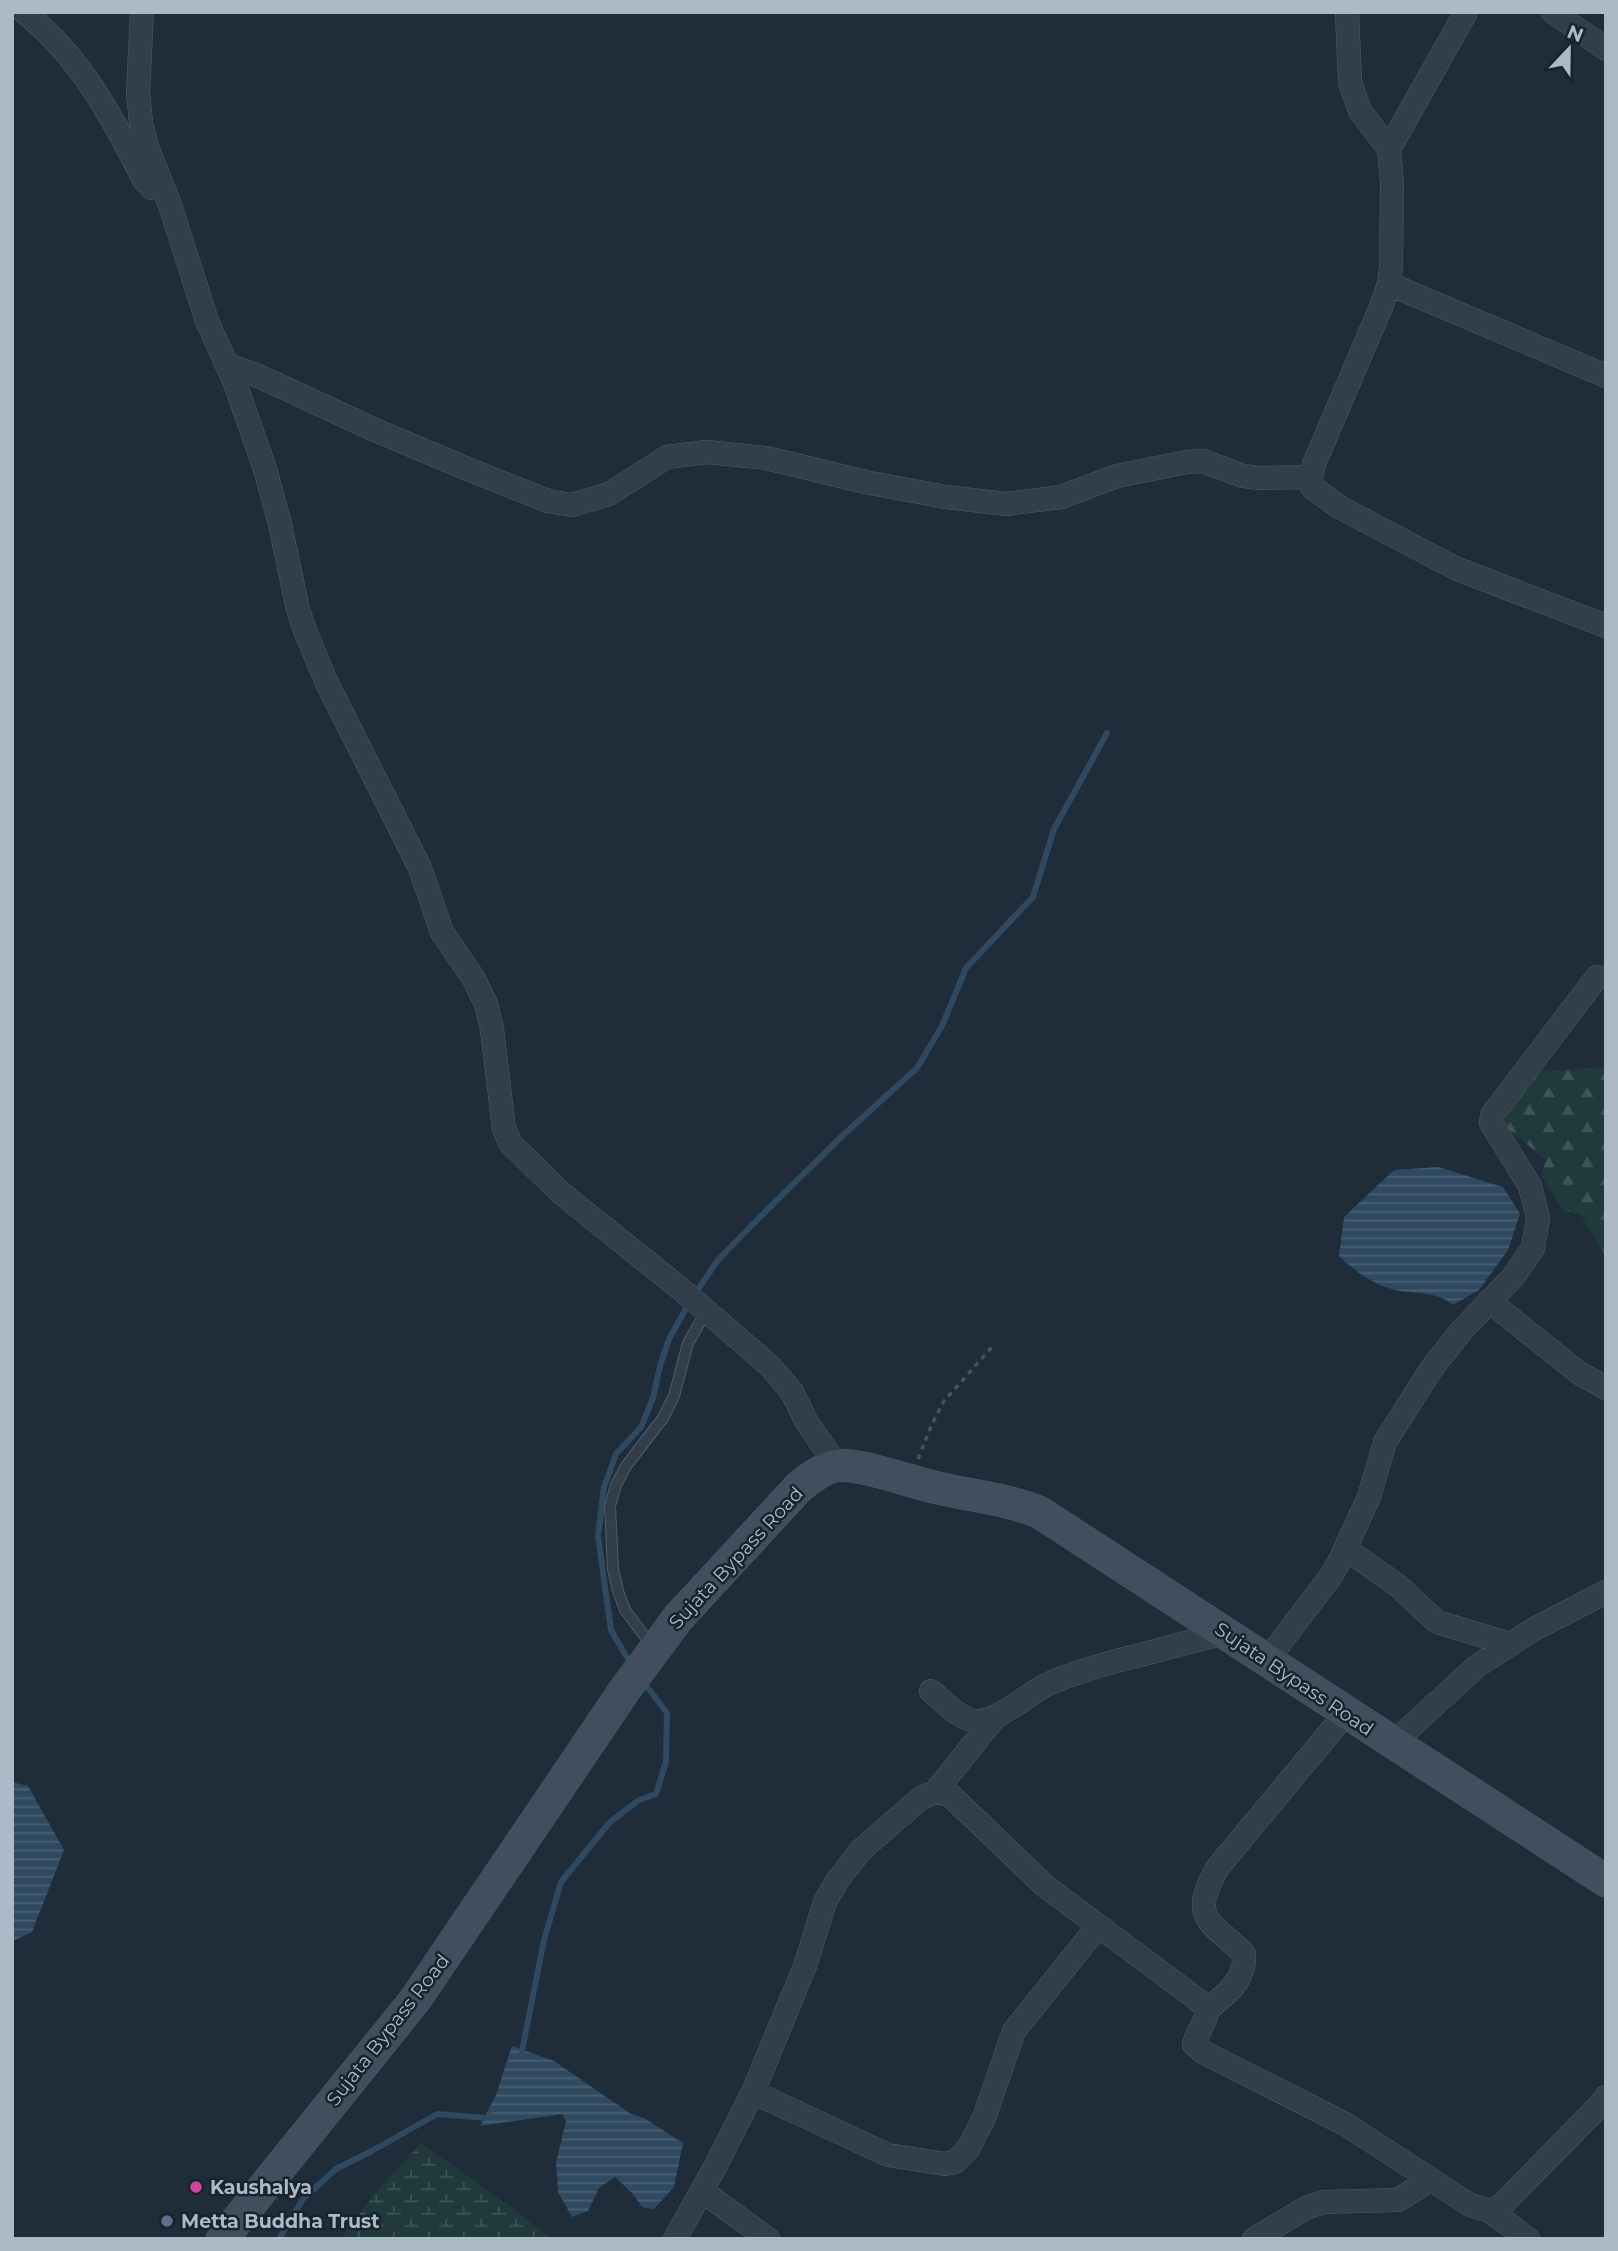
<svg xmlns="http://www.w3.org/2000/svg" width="1618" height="2251" font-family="Montserrat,sans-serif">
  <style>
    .forest { fill: url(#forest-firs) }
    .wetland { fill: url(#wetland-marsh) }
    .water { fill: url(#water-rules) }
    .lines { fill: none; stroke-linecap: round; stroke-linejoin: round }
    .stream { stroke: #2f4960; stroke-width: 6 }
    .lane-casing { stroke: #505c68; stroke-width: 12 }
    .street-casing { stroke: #505c68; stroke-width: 24 }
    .secondary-casing { stroke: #505c68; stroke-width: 33 }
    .path { stroke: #3e5757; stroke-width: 3.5; stroke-dasharray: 5 5; stroke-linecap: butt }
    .lane { stroke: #323e4a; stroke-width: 10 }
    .street { stroke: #323e4a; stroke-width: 23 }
    .secondary { stroke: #404e5d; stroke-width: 32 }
    .hotel-dot { fill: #d1479c; stroke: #18232e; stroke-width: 2.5 }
    .service-dot { fill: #5c6f8a; stroke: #18232e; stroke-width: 2.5 }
    .labels { text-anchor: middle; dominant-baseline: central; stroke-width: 5; stroke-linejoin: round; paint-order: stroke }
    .street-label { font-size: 19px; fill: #acb9c7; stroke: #18232e }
    .poi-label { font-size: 19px; font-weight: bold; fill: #acb9c7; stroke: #18232e; text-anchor: start }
  </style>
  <defs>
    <pattern id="forest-firs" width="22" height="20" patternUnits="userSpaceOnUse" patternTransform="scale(1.75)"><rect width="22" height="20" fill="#203a3b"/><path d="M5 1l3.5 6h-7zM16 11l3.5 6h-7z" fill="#3e5456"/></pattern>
    <pattern id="wetland-marsh" width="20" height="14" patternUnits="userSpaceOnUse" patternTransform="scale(1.75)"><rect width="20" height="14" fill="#203a3b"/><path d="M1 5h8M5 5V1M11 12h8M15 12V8" fill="none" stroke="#3e5456"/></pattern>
    <pattern id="water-rules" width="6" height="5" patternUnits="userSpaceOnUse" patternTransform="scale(1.75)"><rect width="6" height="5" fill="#2f4960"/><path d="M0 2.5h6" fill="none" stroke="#4a6175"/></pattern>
  </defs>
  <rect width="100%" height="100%" fill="#1e2d39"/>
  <path class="forest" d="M1601,1067L1606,1070V1219L1603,1221L1606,1225V1257L1581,1215L1563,1210L1541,1175L1546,1160L1497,1120L1532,1072Z"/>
  <path class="wetland" d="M421,2143L521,2214L552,2239H341L374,2194Z"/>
  <path class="water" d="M1438,1167L1503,1187L1520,1214L1508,1250L1479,1290L1453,1305C1437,1291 1415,1294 1395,1290C1372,1284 1356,1272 1339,1256L1344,1217L1394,1170Z
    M12,1782L28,1786L64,1850L32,1932L13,1941Z
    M512,2046L554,2061L631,2114L644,2118L683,2143L674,2187L654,2209L642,2207L632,2193L615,2177L599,2188L588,2211L572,2217L558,2192L556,2163L566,2121L562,2114L480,2126L496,2095Z"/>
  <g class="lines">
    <path class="stream" d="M695,1294L718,1260L758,1219L841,1137L917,1068L942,1026L966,968L1033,897L1054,829L1107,733
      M632,1666L611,1630L598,1536L604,1487L616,1454L641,1427L653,1398L660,1366L669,1339L689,1303
      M521,2056L544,1940L561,1882L610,1822L639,1800L656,1794L666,1762L667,1713L642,1680
      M279,2239L303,2199L336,2169L370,2152L437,2114L486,2118L490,2115"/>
    <g class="lane-casing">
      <path id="lane" d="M653,1647L625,1610L618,1591L613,1569L610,1506L616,1485L626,1466L663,1418L674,1396L688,1343L706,1312"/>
    </g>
    <g class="street-casing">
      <path id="street" d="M24,12C80,56 113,118 144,180L152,188
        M142,12L138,93L141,122L147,147L170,205L207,321L235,383L265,469L280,524L298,610L306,633L326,681L420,868L442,932L474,979L486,1004L492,1029L504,1129L511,1144L561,1193L682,1290L770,1366L792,1392L806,1421L837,1466
        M1347,12L1350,82L1360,111L1389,149L1392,183L1391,267L1389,284L1381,307L1314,464L1311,477L1312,487L1339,507L1455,568L1606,626
        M1553,12L1606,49
        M1389,149L1466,12
        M1389,284L1606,376
        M228,365L256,375L375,430L470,470L548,501L572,505L609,494L667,457L707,452L766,458L870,483L946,497L1006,504L1061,497L1117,476L1187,462L1203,461L1243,476L1260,478L1311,477
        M1489,1301L1579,1373L1606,1388
        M1346,1549L1397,1585L1437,1622L1510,1644
        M1267,1660L1331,1576L1340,1560L1369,1497L1385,1442L1432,1368L1462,1330L1513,1277L1533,1248L1538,1218L1530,1186L1491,1123L1492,1115L1597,977
        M931,1691C943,1701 958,1718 975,1721C997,1723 1026,1695 1046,1685C1078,1670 1114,1662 1148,1653C1174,1646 1200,1639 1226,1633
        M1392,1744L1477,1666L1534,1629L1606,1592
        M935,1792L996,1716
        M1208,2009C1226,1995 1246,1980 1244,1954C1210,1920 1188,1920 1218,1867L1346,1713
        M753,2092L888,2155L945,2164L955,2162L968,2149L984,2118L1014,2031L1098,1926
        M702,2191L768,2239
        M1490,2211L1528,2239
        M675,2239L715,2167L753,2092L805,1966L825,1902L837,1881L861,1850L921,1798L935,1792L950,1795L1045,1886L1198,2000L1208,2009C1206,2022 1198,2031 1194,2044L1203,2052L1345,2124L1470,2205L1490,2211L1500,2207L1599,2106L1606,2097
        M1254,2239L1306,2208L1323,2202L1398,2200L1430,2180"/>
    </g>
    <g class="secondary-casing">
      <path id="secondary" d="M222,2239L415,2000L624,1691L678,1618L799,1487C809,1479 823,1468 836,1466C859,1462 913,1483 938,1488C972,1496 1006,1499 1039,1512L1606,1881"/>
    </g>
    <path class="path" d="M918,1459L932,1424L944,1401L992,1347"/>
    <use href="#lane" class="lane"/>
    <use href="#street" class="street"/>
    <use href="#secondary" class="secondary"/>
  </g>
  <circle class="hotel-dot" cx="196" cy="2187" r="7"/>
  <circle class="service-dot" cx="167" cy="2221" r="7"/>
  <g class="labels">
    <g class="street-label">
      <text transform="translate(736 1558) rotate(-47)">Sujata Bypass Road</text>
      <text transform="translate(1294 1679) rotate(34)">Sujata Bypass Road</text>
      <text transform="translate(388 2030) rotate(-52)">Sujata Bypass Road</text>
    </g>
    <g class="poi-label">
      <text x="210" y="2187">Kaushalya</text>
      <text x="181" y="2221">Metta Buddha Trust</text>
    </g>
  </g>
  <rect width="1618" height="2251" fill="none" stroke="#acb9c7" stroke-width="28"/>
  <g transform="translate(1569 49) rotate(22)" stroke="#18232e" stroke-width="5" paint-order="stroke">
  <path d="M0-5L12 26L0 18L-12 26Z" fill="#acb9c7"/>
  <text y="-10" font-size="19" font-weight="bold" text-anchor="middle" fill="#acb9c7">N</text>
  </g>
</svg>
